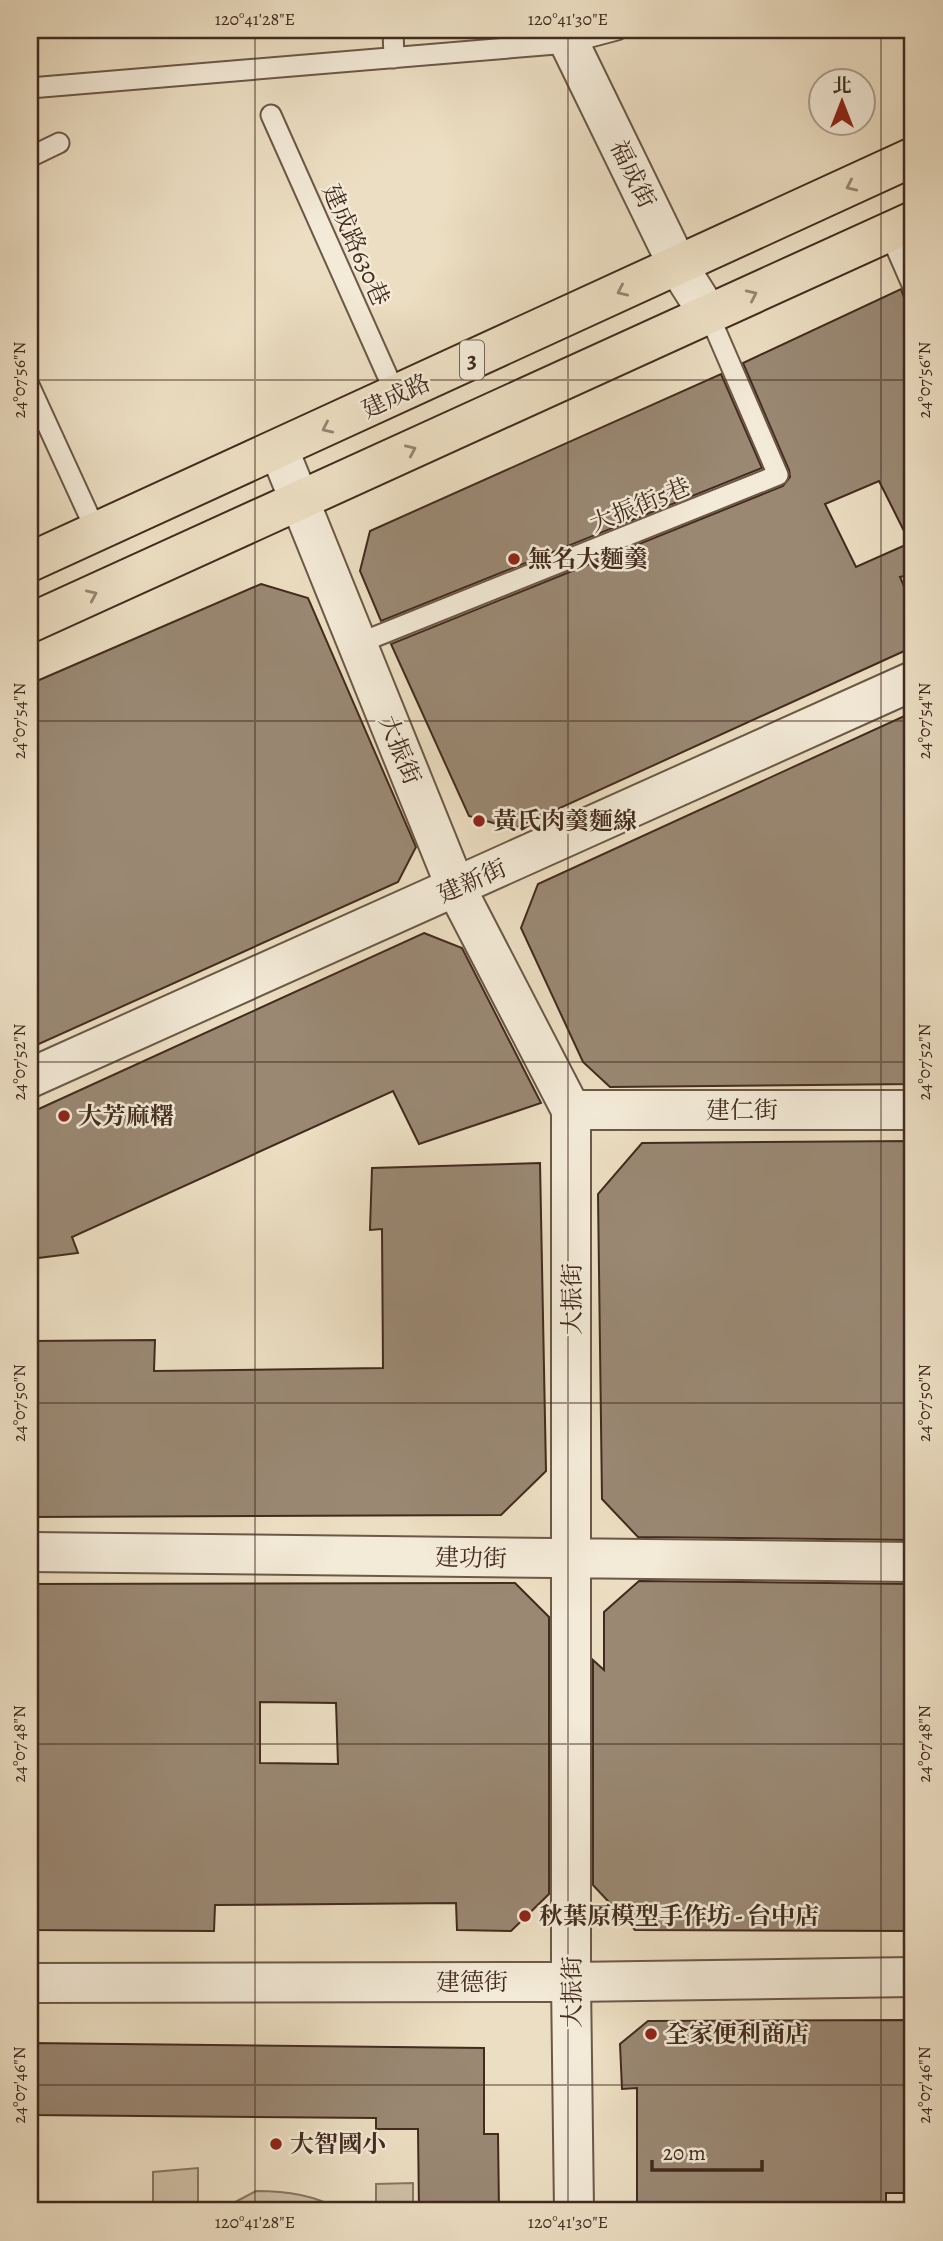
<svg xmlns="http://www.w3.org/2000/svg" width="943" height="2241" font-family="Alegreya,'Noto Serif TC',serif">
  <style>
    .green { fill: #cfc0a6; stroke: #887662; stroke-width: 2 }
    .building { fill: #9a8873; stroke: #422b1e; stroke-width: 2; fill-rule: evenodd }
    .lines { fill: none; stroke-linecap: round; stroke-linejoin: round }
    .service-casing { stroke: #6c5847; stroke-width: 23 }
    .minor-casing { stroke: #6c5847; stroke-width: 42 }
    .primary-casing { stroke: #422b1e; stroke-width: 42 }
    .service { stroke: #f3ead7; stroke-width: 19 }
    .minor { stroke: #f3ead7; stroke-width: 38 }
    .primary { stroke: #ecdec2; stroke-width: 38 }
    .oneway { stroke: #978470 }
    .ticks { fill: none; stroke: #422b1e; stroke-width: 2; stroke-opacity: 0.45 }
    .poi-dot { fill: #8f2418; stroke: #f3ead7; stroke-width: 2.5 }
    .labels { text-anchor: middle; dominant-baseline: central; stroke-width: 5; stroke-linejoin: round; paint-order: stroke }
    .shield { fill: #f3ead7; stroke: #776456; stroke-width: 2 }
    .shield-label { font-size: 23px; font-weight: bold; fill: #422b1e }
    .street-label { font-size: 24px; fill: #422b1e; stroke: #f3ead7 }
    .poi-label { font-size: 24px; font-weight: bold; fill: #422b1e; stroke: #f3ead7; text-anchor: start }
    .neatline { fill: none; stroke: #422b1e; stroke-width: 2.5 }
    .ticks-label { font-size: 18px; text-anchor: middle; fill: #422b1e }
  </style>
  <rect width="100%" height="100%" fill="#ecdec2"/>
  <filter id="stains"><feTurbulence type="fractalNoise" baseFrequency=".00286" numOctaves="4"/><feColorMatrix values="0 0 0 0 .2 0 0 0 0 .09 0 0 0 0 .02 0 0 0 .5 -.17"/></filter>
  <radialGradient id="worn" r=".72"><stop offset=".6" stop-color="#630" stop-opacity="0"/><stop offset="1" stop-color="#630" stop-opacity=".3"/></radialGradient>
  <path class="green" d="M198,2168V2211H153V2172Z
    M413,2183V2211H376V2184Z
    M256,2191C287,2191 315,2195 343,2211H218Z"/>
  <path class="building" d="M901,289L913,323V574L900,577L913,607V647L514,829L469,816L391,644L783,486L790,477L789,470L743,363ZM879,481L910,543L856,567L825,504Z
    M721,374L762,468L381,621L360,571L370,531Z
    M261,584L308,598L416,847L398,882L30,1048V684Z
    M913,712V1084L610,1087L583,1062L521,928L538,884Z
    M424,933L462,948L541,1103L419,1144L393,1091L72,1237L78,1253L30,1259V1113Z
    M913,1141V1540L638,1537L602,1499L598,1194L642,1143Z
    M540,1163L546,1471L501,1515L30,1517V1341L155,1340L154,1371L383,1368L382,1229L370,1230L372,1168Z
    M639,1581L913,1584V1931L635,1930L593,1885V1660L604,1670V1612Z
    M515,1583L549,1617V1894L511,1931L457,1930L456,1903L215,1905L214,1931L30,1930V1584ZM260,1702L336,1703L338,1764L260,1763Z
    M913,2020V2193H886V2211H637V2088L622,2089L620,2044L648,2021Z
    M30,2043L484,2048V2134H498L499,2211H419L418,2129H376V2118L30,2115Z"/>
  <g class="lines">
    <g class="service-casing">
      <path id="service" d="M393,30L394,58
        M30,88L568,43L617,30
        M271,115L396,395
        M30,157L59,143
        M889,232L913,287
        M30,387L97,533
        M357,644L778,475L709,315"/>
    </g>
    <g class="minor-casing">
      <path id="minor" d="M563,30L678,266L709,315
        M279,450L456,888L571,1110V1982L574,2211
        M30,1078L913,681
        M571,1110H913
        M30,1552L913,1562
        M30,1983L571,1982L913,1977"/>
    </g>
    <g class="primary-casing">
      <path id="primary" d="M30,562L913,157
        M30,623L913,221"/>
    </g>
    <use href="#service" class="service"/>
    <use href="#minor" class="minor"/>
    <use href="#primary" class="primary"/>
  </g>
  <defs><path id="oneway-chevron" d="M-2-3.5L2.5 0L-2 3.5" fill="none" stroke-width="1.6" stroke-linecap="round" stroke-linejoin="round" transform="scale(1.75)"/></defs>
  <g class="oneway">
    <use href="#oneway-chevron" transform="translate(851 186) rotate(155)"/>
    <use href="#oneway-chevron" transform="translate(622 291) rotate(155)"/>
    <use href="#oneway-chevron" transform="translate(752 295) rotate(-25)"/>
    <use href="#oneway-chevron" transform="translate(327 428) rotate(155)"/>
    <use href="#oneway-chevron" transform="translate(411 450) rotate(-24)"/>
    <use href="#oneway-chevron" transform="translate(92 595) rotate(-24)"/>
  </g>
  <path class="ticks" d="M255,30V2211M568,30V2211M881,30V2211M30,38H913M30,380H913M30,721H913M30,1062H913M30,1403H913M30,1744H913M30,2085H913"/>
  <g class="poi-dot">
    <circle cx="514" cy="559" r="7"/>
    <circle cx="479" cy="821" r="7"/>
    <circle cx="64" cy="1116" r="7"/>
    <circle cx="525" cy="1916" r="7"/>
    <circle cx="651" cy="2034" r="7"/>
    <circle cx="276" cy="2144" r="7"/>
  </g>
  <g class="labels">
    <rect class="shield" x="460" y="340.5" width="24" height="39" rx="5"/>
    <g class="shield-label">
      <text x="472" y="360">3</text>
    </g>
    <g class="street-label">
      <text transform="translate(633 174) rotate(64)">福成街</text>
      <text transform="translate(356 245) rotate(66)">建成路630巷</text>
      <text transform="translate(396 396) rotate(-25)">建成路</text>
      <text transform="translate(640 505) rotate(-22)">大振街5巷</text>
      <text transform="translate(400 750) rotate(68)">大振街</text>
      <text transform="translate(472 881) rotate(-24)">建新街</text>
      <text x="742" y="1110">建仁街</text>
      <text transform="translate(572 1299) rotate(-90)">大振街</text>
      <text transform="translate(471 1558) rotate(1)">建功街</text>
      <text x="472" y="1982">建德街</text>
      <text transform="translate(572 1992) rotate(-90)">大振街</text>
    </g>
    <g class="poi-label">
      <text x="528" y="559">無名大麵羹</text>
      <text x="493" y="821">黃氏肉羹麵線</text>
      <text x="78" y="1116">大芳麻糬</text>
      <text x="539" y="1916">秋葉原模型手作坊 - 台中店</text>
      <text x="665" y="2034">全家便利商店</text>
      <text x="290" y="2144">大智國小</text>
    </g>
  </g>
  <rect width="943" height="2241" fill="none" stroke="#ecdec2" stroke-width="77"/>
  <g transform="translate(842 102)"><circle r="33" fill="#f3ead7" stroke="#ac9e8d" stroke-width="2"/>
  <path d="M0-5L12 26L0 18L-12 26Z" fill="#8f2418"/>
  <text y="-10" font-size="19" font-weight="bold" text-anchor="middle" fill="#422b1e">北</text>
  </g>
  <path d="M652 2160v10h110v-10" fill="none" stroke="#422b1e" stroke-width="3.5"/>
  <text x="663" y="2160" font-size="21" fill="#422b1e" stroke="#f3ead7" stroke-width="5" paint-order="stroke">20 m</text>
  <rect x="38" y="38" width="866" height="2164" class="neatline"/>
  <g class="ticks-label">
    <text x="255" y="25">120°41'28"E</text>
    <text x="568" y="25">120°41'30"E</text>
    <text transform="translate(19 380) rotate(-90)" y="6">24°07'56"N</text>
    <text transform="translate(924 380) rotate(-90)" y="6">24°07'56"N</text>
    <text transform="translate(19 721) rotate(-90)" y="6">24°07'54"N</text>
    <text transform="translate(924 721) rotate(-90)" y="6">24°07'54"N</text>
    <text transform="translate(19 1062) rotate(-90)" y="6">24°07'52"N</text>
    <text transform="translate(924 1062) rotate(-90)" y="6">24°07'52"N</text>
    <text transform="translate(19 1403) rotate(-90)" y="6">24°07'50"N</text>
    <text transform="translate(924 1403) rotate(-90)" y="6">24°07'50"N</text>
    <text transform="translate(19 1744) rotate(-90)" y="6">24°07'48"N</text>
    <text transform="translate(924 1744) rotate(-90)" y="6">24°07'48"N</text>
    <text transform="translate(19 2085) rotate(-90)" y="6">24°07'46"N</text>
    <text transform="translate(924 2085) rotate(-90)" y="6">24°07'46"N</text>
    <text x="255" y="2228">120°41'28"E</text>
    <text x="568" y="2228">120°41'30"E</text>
  </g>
  <rect width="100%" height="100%" filter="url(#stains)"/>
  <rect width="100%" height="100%" fill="url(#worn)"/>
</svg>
